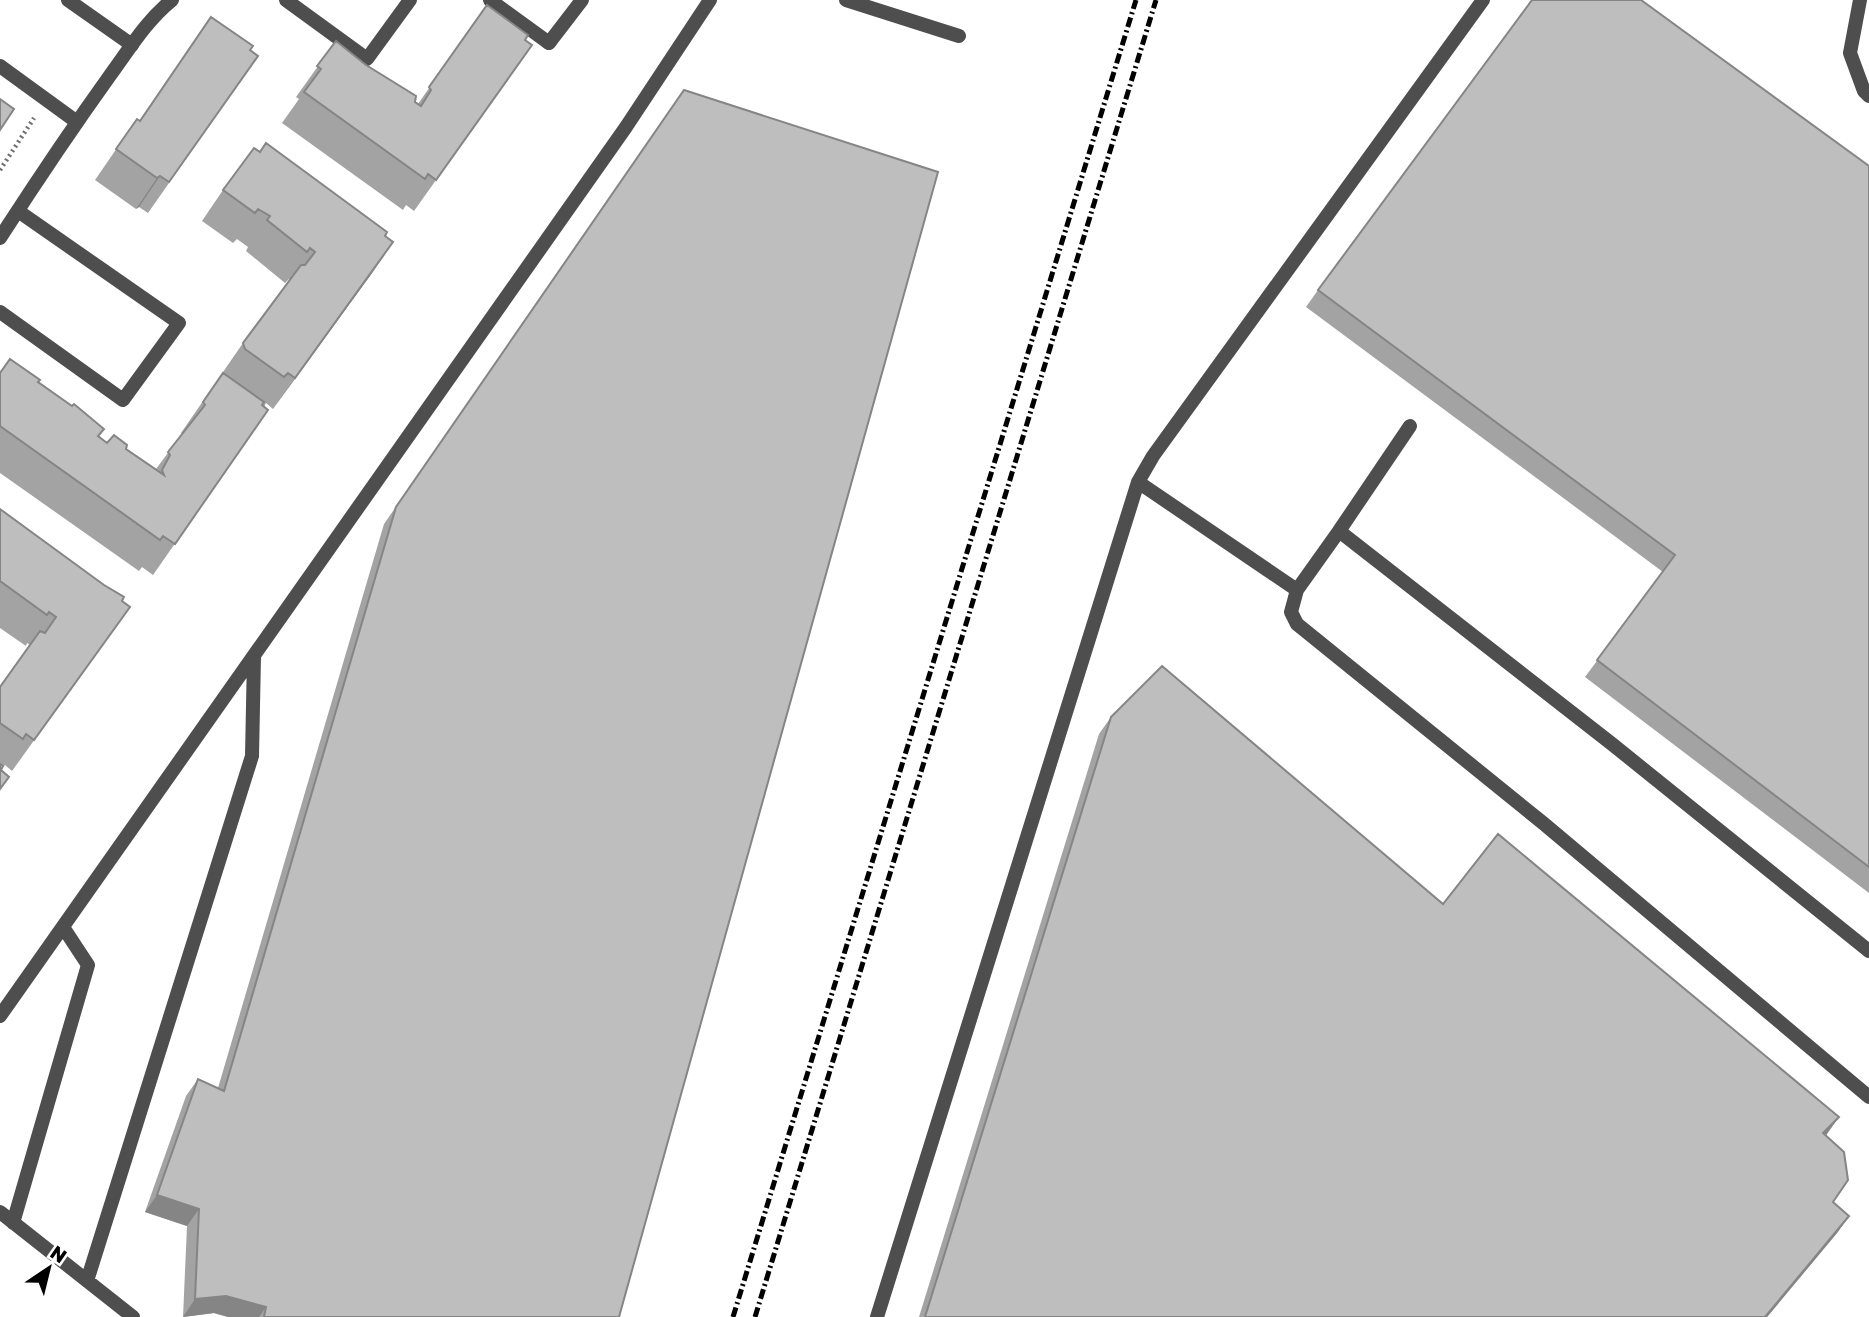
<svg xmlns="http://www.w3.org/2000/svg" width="1869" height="1317" font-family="'Golos Text',sans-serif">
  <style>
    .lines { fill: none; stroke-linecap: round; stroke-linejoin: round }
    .path { stroke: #707070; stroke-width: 4.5; stroke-dasharray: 2 3.5; stroke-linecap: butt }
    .lane { stroke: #4e4e4e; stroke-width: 14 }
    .street { stroke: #4e4e4e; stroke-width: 14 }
    .rail { stroke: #000; stroke-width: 5; stroke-dasharray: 10 3.5 2 3.5; stroke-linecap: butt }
    .wall { fill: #a3a3a3 }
    .shaded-wall { fill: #858585 }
    .building { fill: #bebebe; stroke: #858585; stroke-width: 2 }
  </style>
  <rect width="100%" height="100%" fill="#fff"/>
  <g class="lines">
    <path class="path" d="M0,170L34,118"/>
    <path class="lane" d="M68,0L132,45
      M286,0L367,59L410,0
      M846,0L959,36
      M1860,0L1850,53L1864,91L1869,96
      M549,43L582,0
      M0,66L77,122
      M0,312L123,400L179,323L18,211
      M1138,482L1297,590
      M1339,531L1410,426
      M1869,951L1612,744L1339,531L1297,590L1291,612L1297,624L1543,823L1869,1097
      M0,1016L626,127L710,0
      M0,1212L133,1317
      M13,1223L88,965L63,927
      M87,1281L252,756L254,656
      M877,1317L1138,482L1153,456L1483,0"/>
    <path class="street" d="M490,0L549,43
      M0,238C36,182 73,127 111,74C130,48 147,20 172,0"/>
    <path class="rail" d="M733,1317L1136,0
      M755,1317L1156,0"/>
  </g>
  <path class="wall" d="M487,5L525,40L532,45L414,211L406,205L403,210L282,123L299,99L296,97L336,41L418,104Z
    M250,50L258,56L148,213L139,207L136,209L95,180L137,119L139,121Z
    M684,90L619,1317H228L214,1313L183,1317L187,1226L145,1212L186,1096L198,1079L218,1088L384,524Z
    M260,152L385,236L372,273L273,409L266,403L264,407L268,410L153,575L142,567L139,571L0,473V373L38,382L107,443L126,449L156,469L182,434L181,433L243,343L290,280L289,279L285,283L246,251L248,247L237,239L233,243L202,221L223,190Z
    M1869,166V893L1585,677L1663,572L1306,307L1318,290Z
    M0,509L130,607L12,771L5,765L1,770L0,789V687L30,645L27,643L26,646L0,628Z
    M1111,717L1443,904L1827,1134L1826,1135L1833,1202L1849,1216L1837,1233L1767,1317H919L1099,734Z"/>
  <path class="shaded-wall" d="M160,176L139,207L136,209L157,178Z
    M393,242L372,273L273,409L295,378Z
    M1839,1117L1827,1134L1811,1150L1823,1133Z
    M157,1195L199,1209L187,1226L145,1212Z
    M1849,1216L1837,1233L1767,1317H1765Z
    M226,1296L266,1307L259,1317H228L214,1313L183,1317L195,1299Z"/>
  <path class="building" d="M1532,0H1641L1869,166V867L1597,660L1675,555L1318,290Z
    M487,5L528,35L525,40L532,45L436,180L428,174L425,179L304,92L321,69L317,66L336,41L366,65L416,96L415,102L421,106L431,90L429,87Z
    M211,17L253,46L250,50L258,56L169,182L160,176L157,178L116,149L137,119L140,121Z
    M684,90L938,172L619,1317H264L266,1307L226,1296L195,1299L199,1209L157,1195L198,1079L224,1091L396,507Z
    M0,99L14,109L0,130Z
    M266,143L387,232L385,236L393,242L295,378L288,373L284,377L245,349L243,343L301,265H305L315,252L310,248L307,252L267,220L270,216L258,209L255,213L223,190L254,148L260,152Z
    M10,359L40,380L38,382L72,406L74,404L104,429L98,436L107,443L114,435L127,445L126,449L164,475L162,470L170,455L168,452L205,405L203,402L223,373L264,402L262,405L268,410L175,544L163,536L160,540L0,426V373Z
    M0,509L104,585L124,597L122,601L130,607L34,740L26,734L23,739L0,723V687L40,631L45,633L56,617L49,612L47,615L0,581Z
    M1162,666L1443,904L1498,834L1839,1117L1823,1133L1844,1152L1848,1180L1833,1202L1849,1216L1765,1317H925L1111,717Z
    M0,764L3,766L1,770L9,777L0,789Z"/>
  <g transform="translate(49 1268) rotate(35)" stroke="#ffffff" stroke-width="5" paint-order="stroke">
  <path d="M0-5L12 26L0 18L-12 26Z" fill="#000000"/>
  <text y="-10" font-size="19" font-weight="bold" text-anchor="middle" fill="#000000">N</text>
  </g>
</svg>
